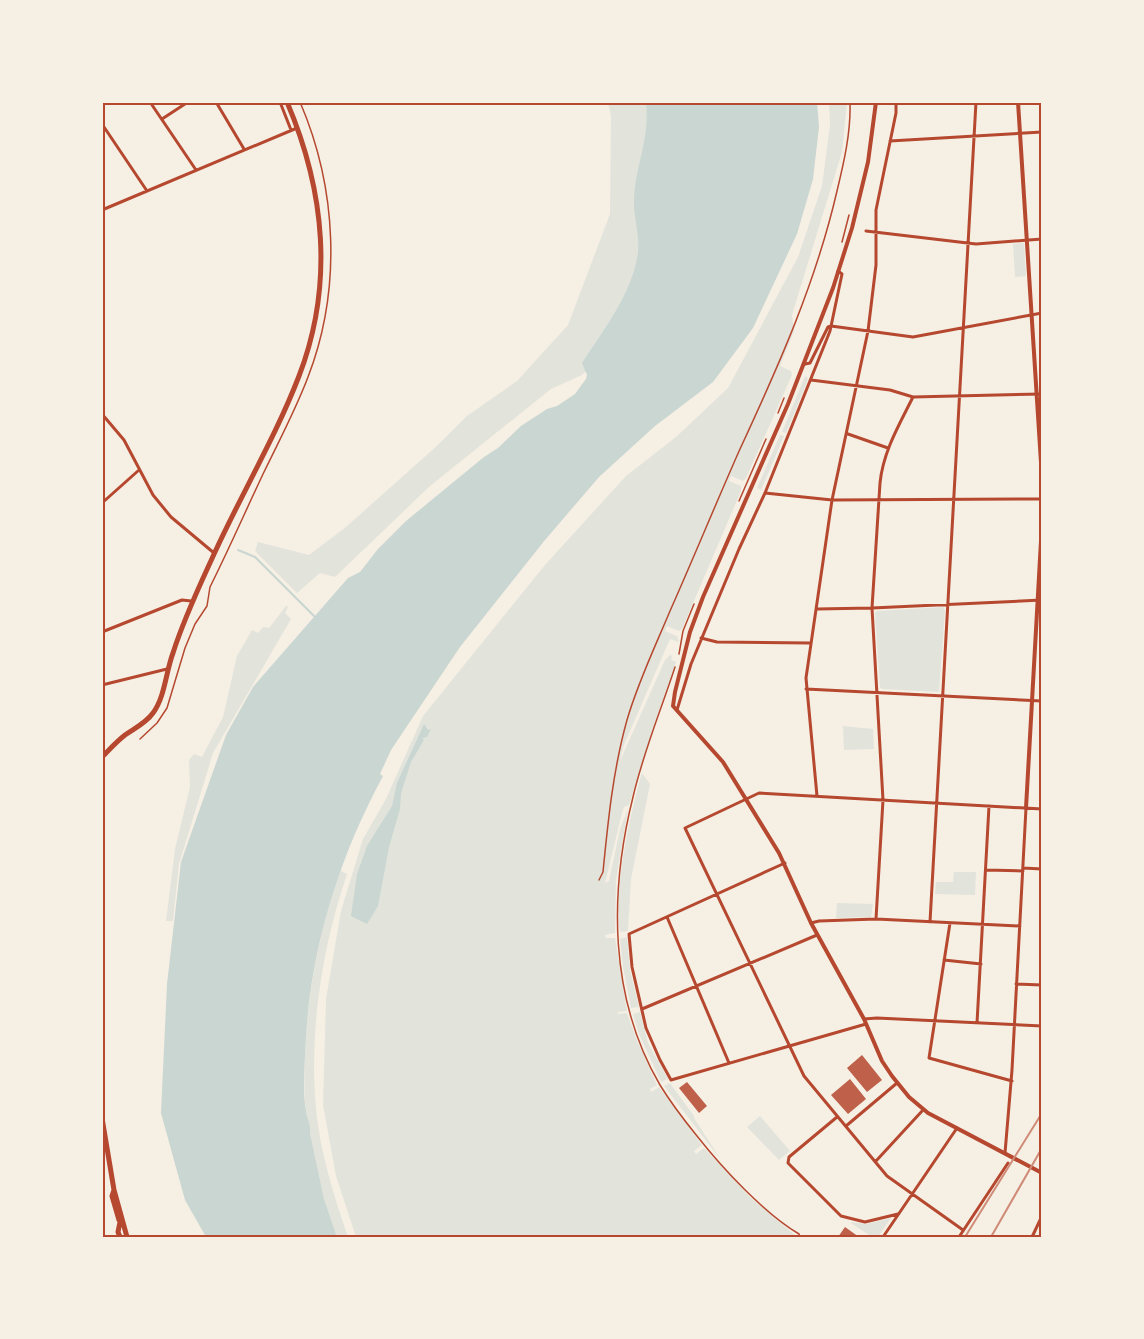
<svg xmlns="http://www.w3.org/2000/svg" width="1144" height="1339" font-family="Barlow,sans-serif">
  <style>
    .green { fill: #e2e4dc }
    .water { fill: #c9d6d2 }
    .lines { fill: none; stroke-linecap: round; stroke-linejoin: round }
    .stream { stroke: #c9d6d2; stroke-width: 2 }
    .building { fill: #bf614a }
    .path { stroke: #b5482f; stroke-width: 1.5 }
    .minor { stroke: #b5482f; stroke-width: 3 }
    .tertiary { stroke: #b5482f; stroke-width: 4 }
    .primary { stroke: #b5482f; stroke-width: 5 }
    .rail { stroke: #cf8b77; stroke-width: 2 }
    .neatline { fill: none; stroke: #b5482f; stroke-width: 2 }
  </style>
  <rect width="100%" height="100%" fill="#f6efe4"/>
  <path class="green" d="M608,102H682L620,337L582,375L551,389L430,486L335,577L320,573L297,593L255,551L258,542L309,555L346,527L439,444L467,416L517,381L568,325L610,214L611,116Z
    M829,102H847L842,152L792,315L794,331L780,366L791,371L792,375L746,478L743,481L731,476L729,481L741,486V491L682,629L679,631L667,626L665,631L677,636L679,642L670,639L623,747L620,761L665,660L670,655L672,656L671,660L676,662L654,724L629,805L624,807L622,813L605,883L609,881L620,829L628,809L616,880L615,933L605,935L606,938H615L627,1011L618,1012V1014L627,1013L636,1038L657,1085L650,1089L651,1092L659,1087L702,1145L694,1151L696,1154L704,1148L751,1198L797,1237H356L336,1176L323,1105L326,999L341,911L363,839L386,799L423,716L545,565L626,476L676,437L728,388L798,257L822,186L830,125Z
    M1024,243L1026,276L1015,277L1013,244Z
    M805,376L808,378L807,382L786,433L782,432Z
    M780,435L784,436L761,490L757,488Z
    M286,606L288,607L285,613L291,619L213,753L179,864L173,921H166L175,849L190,787L189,760L194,754L202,757L223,717L237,656L252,630L258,633L263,627L269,628Z
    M943,607L945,610L939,692L882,689L880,687L875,613L877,611Z
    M843,726L873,729L874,749L844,750Z
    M642,773L650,784L631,879L628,931L620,932C613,891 630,814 642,773Z
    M339,870L347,874C322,948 309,1030 316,1109C320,1152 334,1196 348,1237H337L324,1199L310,1133C311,1122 307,1120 306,1111C304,1093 304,1073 305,1056C307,992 320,931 339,870Z
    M954,872H976L975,895L935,894L936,882H953Z
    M837,903L873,904L871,917L836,918Z
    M627,937L630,970L639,1007L631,1008L623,967L620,939Z
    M640,1012L648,1043L668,1079L661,1082L639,1034L633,1014Z
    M670,1083L694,1116V1118L721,1160L664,1086Z
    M760,1116L790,1151L779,1160L747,1127Z
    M891,1218L878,1237H872L851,1223L852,1222L866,1224Z"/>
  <path class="water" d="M646,102H817L819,127L813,179L797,234L753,328L713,382L655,426L599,477L545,540L460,647L391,750L380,774L383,776C336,863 308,957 305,1056C304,1074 303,1094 306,1111C307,1120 311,1122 310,1133L324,1199L337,1237H206L185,1200L161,1113L167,984L181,862L226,735L253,687L348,578L360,572L378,549L406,521L484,457L498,448L521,426L547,409L557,406L575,394L586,379L587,375L582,363C604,329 632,294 638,253C640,234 633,216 634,198C636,163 650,139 646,102Z
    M424,724L428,730L431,729L427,737L422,738L424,740L411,762L401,793L400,809L389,847L378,906L367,924L351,916L357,874L367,846L392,806L397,783Z"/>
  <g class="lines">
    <path class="stream" d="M238,550L255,557L316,618"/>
  </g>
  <path class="building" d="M862,1055L882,1080L867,1092L847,1068Z
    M850,1079L866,1099L848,1114L831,1095Z
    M687,1082L707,1106L699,1113L679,1088Z
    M845,1227L859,1237H838Z"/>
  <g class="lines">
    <path class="path" d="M842,242L849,215
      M778,413L784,398
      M739,501L766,439
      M679,654L683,631L694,604
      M675,667C661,710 643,753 633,797C609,893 609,998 660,1085C671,1103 684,1120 697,1136C723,1169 764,1213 799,1234L800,1237
      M140,739L157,723L167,708L185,648L195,624L207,606L210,587C229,549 246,510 264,472C279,441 296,409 308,377C342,289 337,188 300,102
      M599,880L603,872C608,821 613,770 627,720C638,682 655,647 670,611C694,557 716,503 740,449C779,365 816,282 837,191C844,162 851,132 850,102"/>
    <path class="minor" d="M150,102L196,170
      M216,102L244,149
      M280,102L291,130
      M162,119L188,102
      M102,124L147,191
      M890,141L1042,132
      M102,210L297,128
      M866,231L976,244L1042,239
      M831,326L913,337L1042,313
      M805,364L810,363L828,327L831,326
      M811,380L890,390L913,397L1042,394
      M102,414L124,440L153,495L171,517L214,553
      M848,434L888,448
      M765,493L832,500L1042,499
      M102,503L139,470
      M817,609L872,608L1042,600
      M102,632L182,600L191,601
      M701,638L717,642L810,643
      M102,685L167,669
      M806,689L1042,701
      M677,710L691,664L739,549L765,493L830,331L842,274L838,271
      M817,796L806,678L832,500L868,331L876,265V210L896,113V102
      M785,863L629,934L632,967L646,1028L660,1060L671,1080L866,1024
      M1023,868L1042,869
      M986,870L1023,871
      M667,917L729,1063
      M876,919L883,800L872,608L880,483C883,452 899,425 913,397
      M930,922L976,102
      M811,923L819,921L876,919L1020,926
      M950,923L929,1058L1012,1081
      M944,960L981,964
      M1016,984L1042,985
      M642,1009L817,935
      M864,1019L877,1018L1042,1026
      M977,1023L989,806
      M837,1117L789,1157L788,1163L841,1216L865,1222L898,1214
      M846,1126L897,1083
      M1005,1153L1012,1070L1026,808
      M876,1161L923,1110
      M963,1230L887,1176L804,1076L685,828L759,793L1042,809
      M883,1237L957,1128
      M959,1237L1008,1163
      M1032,1237L1042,1216"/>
    <path class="tertiary" d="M876,102L868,162L852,228L833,288L788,404L703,597L690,632L675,692L673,706L723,762L779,853L811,923L864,1019L882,1061L892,1076L909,1097L928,1113L1042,1173
      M1018,102L1042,478
      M1026,808L1042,523"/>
    <path class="primary" d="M102,757C109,750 116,742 125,735C135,728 146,723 153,713C165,697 166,671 173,653C184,618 200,585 215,552C242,493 276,436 299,376C334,285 325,191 287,102
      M102,1118L114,1190L127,1237
      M114,1190L112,1196L119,1220
      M120,1222L118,1232L120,1237"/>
    <path class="rail" d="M965,1237L1042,1113
      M991,1237L1042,1148"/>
  </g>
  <rect width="1144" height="1339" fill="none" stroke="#f6efe4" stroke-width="207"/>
  <rect x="104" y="104" width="936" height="1132" class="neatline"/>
</svg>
